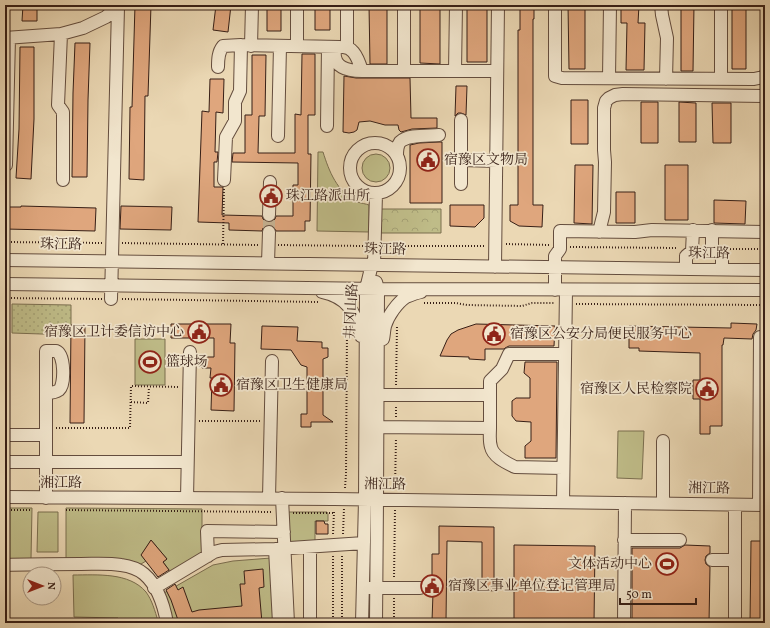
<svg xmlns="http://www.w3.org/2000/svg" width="770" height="628" font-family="Vollkorn,'Noto Serif SC',serif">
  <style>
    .grass { fill: url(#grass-dots); stroke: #7b6e4f }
    .forest { fill: url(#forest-crowns); stroke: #7b6e4f }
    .garden { fill: #bfbc88; stroke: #7b6e4f }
    .building { fill: #dfa67d; stroke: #371f16 }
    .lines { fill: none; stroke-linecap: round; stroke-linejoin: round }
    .minor-tunnel { stroke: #c7b394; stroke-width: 12; stroke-dasharray: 12 6; stroke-linecap: butt }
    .minor-casing { stroke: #644d3e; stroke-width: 14 }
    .path { stroke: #371f16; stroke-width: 2; stroke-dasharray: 1 2; stroke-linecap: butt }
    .minor { stroke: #f2e6ce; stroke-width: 12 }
    .labels { text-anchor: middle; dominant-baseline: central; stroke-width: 3.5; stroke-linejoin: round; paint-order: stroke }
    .poi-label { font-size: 14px; fill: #371f16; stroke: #f2e6ce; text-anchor: start }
    .street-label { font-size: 14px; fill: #371f16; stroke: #f2e6ce }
  </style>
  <defs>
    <pattern id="grass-dots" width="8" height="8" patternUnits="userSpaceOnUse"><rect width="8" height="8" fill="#bfbc88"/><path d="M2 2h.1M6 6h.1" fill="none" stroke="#a5a175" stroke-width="1.8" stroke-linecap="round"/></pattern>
    <pattern id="forest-crowns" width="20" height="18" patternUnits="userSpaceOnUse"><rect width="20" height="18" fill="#bfbc88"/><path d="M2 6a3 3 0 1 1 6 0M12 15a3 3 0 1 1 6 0" fill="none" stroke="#a5a175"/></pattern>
  </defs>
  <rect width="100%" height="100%" fill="#ebd8b4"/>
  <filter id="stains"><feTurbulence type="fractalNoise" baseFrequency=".005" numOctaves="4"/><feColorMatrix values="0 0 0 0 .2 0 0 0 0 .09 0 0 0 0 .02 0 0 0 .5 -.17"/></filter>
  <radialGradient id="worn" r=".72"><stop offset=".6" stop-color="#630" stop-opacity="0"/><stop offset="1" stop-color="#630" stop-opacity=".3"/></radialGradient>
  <path class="grass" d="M12,304L71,305V335L12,333Z"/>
  <path class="forest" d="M381,209H441V233H381Z"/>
  <path class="garden" d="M318,152H323C329,171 337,192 357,202C361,203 366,204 369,205V232L317,231Z
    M362 168a14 14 0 1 1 28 0a14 14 0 1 1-28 0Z
    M135,339H165V385H135Z
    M618,431H644L642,479L617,478Z
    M5,508H32L31,559L5,560Z
    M66,508L202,509V552L172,574L163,562L167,559L151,540L142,555L146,561L141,564L66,559Z
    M38,512H58V552H37Z
    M289,512H327L328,514V521H315V543H288L286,514Z
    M271,558L275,623H170L164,593L213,565L233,561Z
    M73,575C97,575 129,572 146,592C152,600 155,611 158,621L157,623H118V618L74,617Z"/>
  <path class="building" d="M23,5H37V21H22Z
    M135,5H151L148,96H145L144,180L129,179L130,107H132Z
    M216,5H231L228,32L213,30Z
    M267,5H281V31H267Z
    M315,5H330V30H315Z
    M369,5H387V64H370Z
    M420,5H440V64L420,63Z
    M467,5H487V62H467Z
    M520,5H534V19H533V205H543L542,227L519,226L510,221V205H518V30H520Z
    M568,5H585V69H569Z
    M621,5H639L638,23H645L644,70H626L627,23H621Z
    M681,5H694L693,71H681Z
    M732,5H746V69H732Z
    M75,43H90L88,100L87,177H72L73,93Z
    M20,47H34V119L31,179L16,178L19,129Z
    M302,54H315V115H308V154H311L310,221H305V231H276L273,226L269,225L265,226L263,228L262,231L229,230V223L198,222L202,111L209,112L210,79H224L223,113L216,112L215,152H218L217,162H214V187H223L222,215L262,216L263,219L265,221L269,222L273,221L275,219L276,216H293V185H298V163L232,162L233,153H245V115H252V55H266L265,116H259L258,153H295V114L301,115Z
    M344,76L356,78H410L411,118H437V128L412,129L401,132L399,130L398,125H385L370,121L359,122L357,130L354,132L349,133L343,132Z
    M456,86H467L466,115L461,113H458L455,116Z
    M571,100H588V144H571Z
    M641,102H658V143H641Z
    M679,102L696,103V142H679Z
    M712,103H731V143H713Z
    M439,142H442V203H410V145L419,143Z
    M575,165H593L592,224L574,223Z
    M665,165H688V220H665Z
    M616,192H635V223H616Z
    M714,200L746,201L745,224L714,223Z
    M450,205H484V218L475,227L450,226Z
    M21,206L96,208L95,231L5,229V207H21Z
    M121,206L172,207L171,230L120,229Z
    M731,323L757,324L756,330L753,334L752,339L724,338L723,345H722V426H710V434H700V399H693V380H700V353L639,351V348H629V326L731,328Z
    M171,324H231L230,343H235L234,411L211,410L212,378H210L211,368H202V357H214V338H171Z
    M476,324L555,326L554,346H509L505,348L504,349H485V360L469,359V357L440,356L447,340L451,334L458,330Z
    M71,325H85L84,423H70Z
    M262,326L298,327L297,341L322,342V348H328V357L323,359V415L333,422H311V427H301V414H307V367L301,365L291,350L261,349Z
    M525,362H557L556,458H525V446L531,441V422L516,421L512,416V401L516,398H530V378L524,373Z
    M316,521H324L325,524H328V534H316Z
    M439,526L494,527V591L482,590V542L447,541L446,621H432L433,593H426L427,588V585L424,582V581H432V554H439Z
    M151,540L167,559L163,562L169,570L158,577L141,555Z
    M751,541H765V623H750Z
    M514,545L595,546L594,623H514Z
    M685,545L710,546V553L706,556L705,560L706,564L710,567L709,623H632V548H680Z
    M263,569L264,587L259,588L262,623H179L171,600L166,590L175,584L178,590L183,587L192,612L199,610L242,606L240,584H245L244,571Z"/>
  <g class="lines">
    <path class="minor-tunnel" d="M269,232V215"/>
    <g class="minor-casing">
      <path id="minor" d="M347,5V47
        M555,5V76L562,78L754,79L763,77L765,75
        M661,5L662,15L667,38L666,79
        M61,34L58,105L63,112V180
        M5,38L61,34L83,28L106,17L119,5
        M251,46L252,5
        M297,46V5
        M218,67C218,60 218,52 223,46L241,45L340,47
        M362,71C348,71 332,68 335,49C352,41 358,58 362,71H497
        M404,71V5
        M455,71L456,5
        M609,78L610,5
        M721,79V5
        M327,126L328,47
        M278,136L280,46
        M350 168a25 25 0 1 1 50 0a25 25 0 1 1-50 0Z
        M397,155C397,150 397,146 400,142C408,134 428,136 439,135
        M461,160L497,161
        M6,165L9,38
        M224,180L226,137L235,121V102L240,91L241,45
        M461,184V120
        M269,215L270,182
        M712,230V250L722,255V269
        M599,232L604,212L605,162L604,150V108L606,101L609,98L615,95L623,94L765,96
        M5,260L765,270
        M268,263L269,232
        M374,264L376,194
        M495,267L498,5
        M686,269V256L692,251L693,230
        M5,284L378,289L765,290
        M555,290V256L560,249V231L635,232L652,230L765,232
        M322,292C346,297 357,312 361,336
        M111,299L118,7
        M383,339C384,335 384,330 385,326C388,316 397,303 406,297C411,295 416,293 421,292
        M46,393C50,393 55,393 59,390C65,385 65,354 56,351C53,351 49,351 46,351V498
        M370,395H490V428L371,427
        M490,395V381L502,369L509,354H565
        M490,428C490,434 489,441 491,447C493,457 507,463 515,467L563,468
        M5,435H46
        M5,462H187
        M5,497L334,499L765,505
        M187,498L190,352
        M269,498L272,361
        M282,498L288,623
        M563,502L566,290
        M663,504V441
        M759,505L760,337H765
        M624,540H680
        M275,549L279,623
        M208,556L207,531L284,532
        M712,560H735
        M5,565C30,564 56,564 81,564C95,564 108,563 121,565C129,566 138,569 144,574C157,585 164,606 167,623
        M154,588L214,552L222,550L275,549L364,543
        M368,588H420
        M310,623V554
        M362,623L365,500L366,289L372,264
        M376,623L377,500L378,289L376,282
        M624,623L625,503
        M735,623V505"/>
    </g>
    <path class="path" d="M5,242L102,243
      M122,243L258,245
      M223,244L224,189
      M506,244L550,245
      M278,245L364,246
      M384,246H486
      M570,247L678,248
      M730,249H765
      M5,298L102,299
      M122,299L318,302
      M424,303H456L467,305L522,306L532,303H555
      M576,304L765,305
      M396,385L397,326
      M131,402L148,403L149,387
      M396,417V406
      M199,421H261
      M56,428H130L131,386L180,387
      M345,488L346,474L347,329
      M395,489L396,438
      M5,510H32
      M66,510L272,512
      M293,513H334
      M333,534L334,512
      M343,534L344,508
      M394,577L395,510
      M333,623V556
      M342,623V554
      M394,623V598"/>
    <use href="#minor" class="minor"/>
  </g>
  <defs>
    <g id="civic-ring" transform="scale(1.15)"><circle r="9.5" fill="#f2e6ce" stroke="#8f2418" stroke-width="1.5"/><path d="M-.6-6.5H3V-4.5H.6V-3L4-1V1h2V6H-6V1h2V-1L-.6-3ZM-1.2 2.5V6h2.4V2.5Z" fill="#8f2418"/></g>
    <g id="stadium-ring" transform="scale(1.15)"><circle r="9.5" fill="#f2e6ce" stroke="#8f2418" stroke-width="1.5"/><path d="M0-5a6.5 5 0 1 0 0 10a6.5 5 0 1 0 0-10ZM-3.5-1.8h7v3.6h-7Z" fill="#8f2418"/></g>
  </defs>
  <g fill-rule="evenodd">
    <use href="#civic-ring" x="428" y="160"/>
    <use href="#civic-ring" x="271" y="196"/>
    <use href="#civic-ring" x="199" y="332"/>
    <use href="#civic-ring" x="494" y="334"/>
    <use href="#stadium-ring" x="150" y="362"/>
    <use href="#civic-ring" x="221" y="385"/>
    <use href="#civic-ring" x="707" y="389"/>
    <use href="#stadium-ring" x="667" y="564"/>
    <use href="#civic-ring" x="432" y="586"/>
  </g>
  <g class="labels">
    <g class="poi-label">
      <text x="444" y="160">宿豫区文物局</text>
      <text x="286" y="196">珠江路派出所</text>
      <text x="184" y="332" text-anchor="end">宿豫区卫计委信访中心</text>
      <text x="510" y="334">宿豫区公安分局便民服务中心</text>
      <text x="166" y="362">篮球场</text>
      <text x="236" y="385">宿豫区卫生健康局</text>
      <text x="692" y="389" text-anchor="end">宿豫区人民检察院</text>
      <text x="652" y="564" text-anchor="end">文体活动中心</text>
      <text x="448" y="586">宿豫区事业单位登记管理局</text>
    </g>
    <g class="street-label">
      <text transform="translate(61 245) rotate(1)">珠江路</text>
      <text transform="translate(385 250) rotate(1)">珠江路</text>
      <text transform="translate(709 254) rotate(1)">珠江路</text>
      <text transform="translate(352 311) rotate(-87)">井冈山路</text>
      <text x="61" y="483">湘江路</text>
      <text transform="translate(385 485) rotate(1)">湘江路</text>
      <text transform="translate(709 489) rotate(1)">湘江路</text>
    </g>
  </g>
  <rect width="770" height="628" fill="none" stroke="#ebd8b4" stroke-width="20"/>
  <rect x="6" y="6" width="758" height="616" fill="none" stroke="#371f16" stroke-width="2"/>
  <rect x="10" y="10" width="750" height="608" fill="none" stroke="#371f16"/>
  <g transform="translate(42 586) rotate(90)"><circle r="19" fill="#f2e6ce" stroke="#a79684"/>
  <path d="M0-3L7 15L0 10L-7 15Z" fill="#8f2418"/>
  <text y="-6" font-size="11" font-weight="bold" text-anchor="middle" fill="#371f16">N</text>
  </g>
  <path d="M620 598v6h76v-6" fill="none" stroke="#371f16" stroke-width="2"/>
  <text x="626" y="598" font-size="12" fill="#371f16" stroke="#f2e6ce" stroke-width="3" paint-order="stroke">50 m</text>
  <rect width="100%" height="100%" filter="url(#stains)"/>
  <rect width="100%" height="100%" fill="url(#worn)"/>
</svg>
